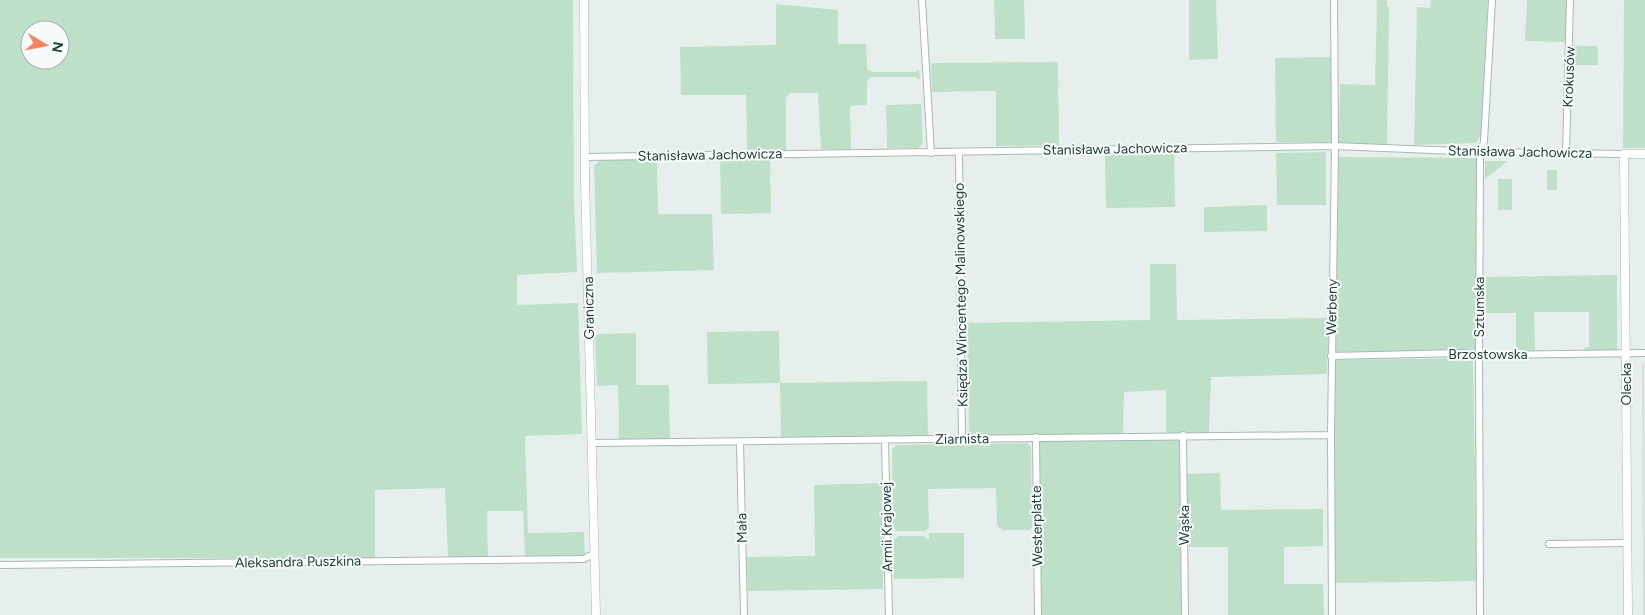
<svg xmlns="http://www.w3.org/2000/svg" width="1645" height="615" font-family="Figtree,sans-serif">
  <style>
    .built { fill: #d4dfda }
    .green { fill: #bfe0c8; fill-rule: evenodd }
    .lines { fill: none; stroke-linecap: round; stroke-linejoin: round }
    .minor-casing { stroke: #a8b8b2; stroke-width: 8 }
    .tertiary-casing { stroke: #a8b8b2; stroke-width: 9 }
    .minor { stroke: #fff; stroke-width: 6 }
    .tertiary { stroke: #fff; stroke-width: 8 }
    .labels { text-anchor: middle; dominant-baseline: central; stroke-width: 4; stroke-linejoin: round; paint-order: stroke }
    .street-label { font-size: 14px; fill: #24423a; stroke: #f7fbf9 }
  </style>
  <rect width="100%" height="100%" fill="#e6efeb"/>
  <path class="built" d="M1644,363L1645,615H1643L1642,365Z"/>
  <path class="green" d="M0,0H573L574,200L577,272L517,275V305L578,303L582,434L525,436L528,533L584,532L585,557H525L523,511H487L488,558H448L445,488L375,490V558H0ZM30,30H60V60H30Z
    M994,0H1024L1025,39H995Z
    M1189,0H1216L1218,59L1189,60Z
    M1377,0H1387V7H1389L1387,145L1339,143L1340,84L1375,85Z
    M1431,0H1488L1481,135L1476,143L1414,145L1417,7L1430,8Z
    M1527,0H1568L1566,42L1525,41Z
    M1624,0H1645V148H1623Z
    M776,4L838,10V44H866L867,69L872,72H915L919,69L920,80L915,77H872L867,81V105L850,106L851,149H821L818,93H790L786,98V150H747L746,95H681L680,47L776,45Z
    M1575,46H1596L1598,49V65H1573L1572,49Z
    M1332,57L1333,142H1276L1275,58Z
    M1058,62L1059,145L996,146V91L932,92L931,63Z
    M921,104L923,143L918,148H887L886,105Z
    M1326,152V205H1277L1276,153Z
    M1174,154L1175,207L1106,208L1105,155Z
    M770,157L771,213L721,214L720,158Z
    M1339,157L1476,158V350L1335,352Z
    M657,158L658,214H712L714,270L597,273L594,166L601,159Z
    M1485,161H1508L1485,179Z
    M1547,170H1557V190H1547Z
    M1498,179H1512V210H1498Z
    M1267,205V231L1204,232V207Z
    M1150,264H1176L1177,320L1329,318L1327,374L1211,377L1209,433H1166V390L1124,392L1123,434H1031L969,436L967,323L1150,320Z
    M1617,275V350H1584L1585,347H1589V312H1534L1535,351L1516,352V313H1483L1482,277Z
    M779,331L780,383L927,381L928,437L781,440L780,383L708,384L707,332Z
    M636,333V385H669L670,441L619,442L618,385L597,386L595,336L599,334Z
    M1473,358L1477,581L1335,583L1334,360Z
    M1180,438L1181,615H1040L1039,439Z
    M1027,443L1031,447L1032,527L1029,530H1002L997,525L996,488L928,489L929,528L924,531H897L893,526L892,449L897,445Z
    M1220,473L1221,510L1323,509V546L1284,547V584H1323L1324,615H1228V547H1189L1188,511L1187,510L1186,474Z
    M882,483L883,589L748,591L747,557L815,556L814,485Z
    M929,533H964V578L894,579L893,541L898,536H923L929,539Z"/>
  <g class="lines">
    <g class="minor-casing">
      <path id="minor" d="M922,0L931,153
        M959,152L962,439
        M1566,153L1570,0
        M585,157L1335,146L1481,152L1624,154
        M1331,356L1461,353L1479,355L1645,353
        M1183,435L1185,615
        M1036,437L1038,615
        M885,440L889,615
        M740,442L744,615
        M593,443C839,441 1085,436 1331,435
        M1549,544L1628,543
        M0,565L584,559L589,556L595,555
        M1332,615L1331,435L1335,146L1334,0
        M1480,615L1479,355L1480,159L1484,141L1492,0"/>
    </g>
    <g class="tertiary-casing">
      <path id="tertiary" d="M584,0L585,180L596,615
        M1628,615L1624,154H1645"/>
    </g>
    <use href="#minor" class="minor"/>
    <use href="#tertiary" class="tertiary"/>
  </g>
  <g class="labels">
    <g class="street-label">
      <text transform="translate(1569 77) rotate(-88)">Krokusów</text>
      <text transform="translate(1115 149) rotate(-1)">Stanisława Jachowicza</text>
      <text transform="translate(1520 152) rotate(1)">Stanisława Jachowicza</text>
      <text transform="translate(710 155) rotate(-1)">Stanisława Jachowicza</text>
      <text transform="translate(961 295) rotate(-91)">Księdza Wincentego Malinowskiego</text>
      <text transform="translate(1332 307) rotate(-89)">Werbeny</text>
      <text transform="translate(1479 307) rotate(-90)">Sztumska</text>
      <text transform="translate(589 308) rotate(-91)">Graniczna</text>
      <text x="1488" y="354">Brzostowska</text>
      <text transform="translate(1626 384) rotate(-90)">Olecka</text>
      <text transform="translate(962 439) rotate(-1)">Ziarnista</text>
      <text transform="translate(1184 525) rotate(-90)">Wąska</text>
      <text transform="translate(1037 526) rotate(-91)">Westerplatte</text>
      <text transform="translate(887 527) rotate(-91)">Armii Krajowej</text>
      <text transform="translate(742 528) rotate(-91)">Mała</text>
      <text transform="translate(298 562) rotate(-1)">Aleksandra Puszkina</text>
    </g>
  </g>
  <g transform="translate(45 45) rotate(100)"><circle r="24" fill="#f7fbf9" stroke="#a3b1ad"/>
  <path d="M0-4L9 19L0 12L-9 19Z" fill="#f4845f"/>
  <text y="-8" font-size="14" font-weight="bold" text-anchor="middle" fill="#24423a">N</text>
  </g>
</svg>
